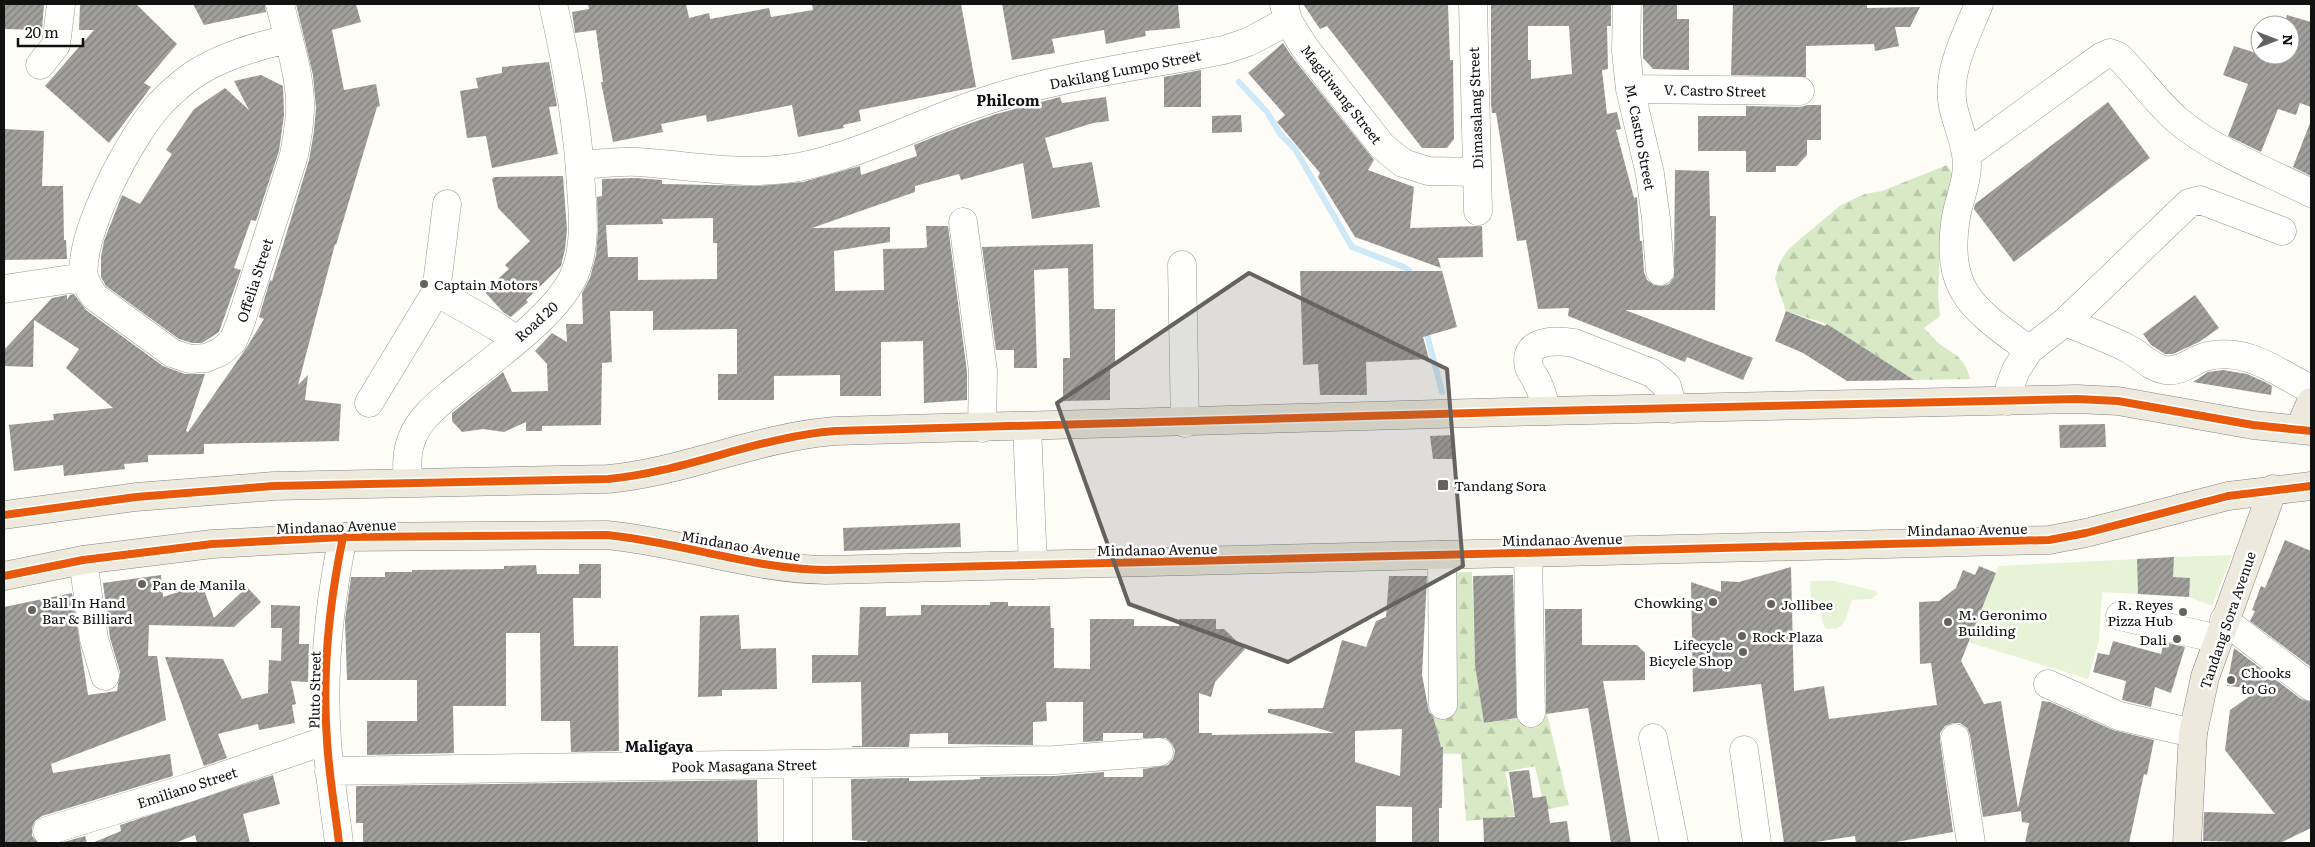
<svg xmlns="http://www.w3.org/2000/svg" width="2315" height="847" font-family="Literata,serif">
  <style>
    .grass { fill: #e7f3d7 }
    .forest { fill: url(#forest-firs) }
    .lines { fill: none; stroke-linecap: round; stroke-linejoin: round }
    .stream { stroke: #cde8f7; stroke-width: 6 }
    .building { fill: url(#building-hatch); fill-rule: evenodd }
    .minor-casing { stroke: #979795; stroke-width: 29 }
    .major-casing { stroke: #858482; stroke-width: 29 }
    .minor { stroke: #fffffe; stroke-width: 28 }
    .major { stroke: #ede9dc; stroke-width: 28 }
    .cycleway-casing { stroke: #fff; stroke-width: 11 }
    .cycleway { stroke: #e8590c; stroke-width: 8 }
    .marked { fill: #646362; fill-opacity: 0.2; stroke: #646362; stroke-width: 4; stroke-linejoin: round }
    .poi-dot { fill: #646362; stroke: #fff; stroke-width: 2 }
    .labels { text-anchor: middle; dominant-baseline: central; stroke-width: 5; stroke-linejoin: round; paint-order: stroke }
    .street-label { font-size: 14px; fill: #111; stroke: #fff }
    .poi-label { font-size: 14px; fill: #111; stroke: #fff; text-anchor: start }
    .neighbourhood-label { font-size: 15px; font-weight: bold; fill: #111; stroke: #fff }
  </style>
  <defs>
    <pattern id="forest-firs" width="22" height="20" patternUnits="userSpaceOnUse" patternTransform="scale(1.25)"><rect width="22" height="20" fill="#d8eac5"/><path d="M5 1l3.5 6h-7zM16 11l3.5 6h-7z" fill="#b8c8a8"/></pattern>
    <pattern id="building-hatch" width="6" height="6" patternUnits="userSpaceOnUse" patternTransform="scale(1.25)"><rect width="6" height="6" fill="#a19f9c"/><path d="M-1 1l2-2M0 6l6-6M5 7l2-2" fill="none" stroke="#82807e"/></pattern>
  </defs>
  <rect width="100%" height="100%" fill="#fdfcf7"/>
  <path class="grass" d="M2232,555L2212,606L2189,597V578L2173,577V557Z
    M2137,559L2138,594L2102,592L2099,640L2088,679L1968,642L1999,566Z
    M1810,581H1834L1876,591L1878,594L1871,599L1852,600C1845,615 1848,633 1825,628L1822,621L1821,605L1818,602L1811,600Z"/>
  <path class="forest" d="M1947,165L1957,181L1940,246L1938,295L1940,316L1924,328C1930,334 1936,341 1942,346C1957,355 1966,361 1970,379L1914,380L1827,324L1786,311L1775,279L1779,264L1787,251L1799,240L1841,205L1865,194L1882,191Z
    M1472,572L1475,664L1484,723L1547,714L1569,805L1545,810L1535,766L1505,772L1515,816L1466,821L1461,754L1431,753L1435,573Z"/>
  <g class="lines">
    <path class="stream" d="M1239,82L1267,112L1281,135L1295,149L1352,247L1404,267L1409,270L1412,279
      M1425,327L1442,392"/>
  </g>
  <path class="building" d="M4,4H44L42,30L4,29Z
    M80,4H136L177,44L144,83L151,87L109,143L45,86L94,30H79Z
    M193,4H265L266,12L204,25Z
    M296,4H356L361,22L332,30L344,90L376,84L380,106L377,107L336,245L335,244L298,385L308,375L305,400L341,404L339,441L204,444V454L148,455V462L124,464L125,469L64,476L63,465L14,471L9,425L54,420L53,414L113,408L66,368L79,349L34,320L33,367L4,366V350L52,298L67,295V300L70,295L74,294L86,310L163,366L185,374H205L186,431L188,432L247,347L264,319L259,317L270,280L272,281L309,160L314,131L316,108L313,75Z
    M588,4H686L689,18L709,13L710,19L769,8L771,17L813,10L812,4H961L976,87L859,110L861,121L843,125L844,128L798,137L792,105L707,122L706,115L661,124L663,132L613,142L601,82H603L596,30L575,33L572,12L589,9Z
    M1002,4H1178L1180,28L1145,31L1146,36L1106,44L1104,30L1052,39L1055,53L1012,60Z
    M1303,4H1448L1450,60H1453L1454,139L1447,148H1422L1327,26L1320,29Z
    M1491,4H1611V26H1607L1608,69L1602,70L1607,114L1617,112L1621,129L1616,130L1634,198L1637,197L1640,241H1642L1644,272L1647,280L1654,285L1662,286L1669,284L1674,277L1675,170L1709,171L1710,216H1716L1715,310H1625L1753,358L1743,380L1687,357L1685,362L1568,316L1569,308L1538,309L1526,240L1517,241L1496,113H1492L1491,104ZM1528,26H1569L1572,74L1531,79V60H1528Z
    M1643,4H1677V19H1689V70L1653,69L1643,58Z
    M1733,4H1867V8L1920,7L1910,27H1895L1899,46L1875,51L1874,44L1806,46V77L1731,75Z
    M2287,15L2311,22V107L2300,103L2296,115L2278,109L2261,152L2228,136L2248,84L2223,75L2234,46L2275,59L2276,55H2290V25H2284Z
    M1283,43L1293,58L1374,160L1368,170L1414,187L1410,228L1482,226L1483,257L1438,258L1441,268L1355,237L1318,177L1320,173L1277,122L1285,115L1248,73Z
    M549,62L557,106L549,107L558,154L492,168L486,136L467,138L460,91L478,88L476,78L502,73V67Z
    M1201,70V107H1164V77Z
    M261,75L283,86L284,115L279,151L256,221L251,220L234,268L241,270L219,332L202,343H192L179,339L106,286L101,277V257L104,241L122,195L140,204L172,154L166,150L194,109L225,88L249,110L234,81Z
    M1060,97L1062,103L1106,97L1109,121L1093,123L1045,138L1053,168L1092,162L1100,207L1032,219L1023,163L961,180L959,174L915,186V192L812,228L890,227V242L834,251L835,291L884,290L883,249L924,248L927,247L926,226H948L967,372V400L924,403L923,341L881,342V396H840V375L774,376V400H718V374H737V329L653,330V311H610L612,362L602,363L601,425L542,426V431H526V422L504,432L483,429L462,432L452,421V413L503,372L512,392L548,391L547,364L535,351L552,333L567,342L566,324H583L582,293L590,278L596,255L598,230L597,197L602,196V179L636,178L662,180V184L758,186L803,182L860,166L861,175L917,156L914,145L949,131L996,114ZM713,218V243H717V279L638,280V257H608L606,225L663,224L662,219Z
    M2108,102L2150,158L2014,262L1974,209L1975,204Z
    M1808,105H1821V140H1807V155L1797,166H1776V172H1746V151H1698V116H1746V106L1800,107Z
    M1241,115L1242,132L1212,133V116Z
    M2310,123H2311V176L2293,167Z
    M4,129L44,131L42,186H63L64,240H66L67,259L4,260Z
    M563,176L567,230L565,249L561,266L526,300L528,302L511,317L503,312L484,291L509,269L505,265L530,241L498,208L492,179L494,177Z
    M1093,244L1094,309H1115V366H1110V400L1063,401V358H1070L1068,268L1034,270L1037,368H1014V350H996L982,247Z
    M1300,271H1442L1457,327L1423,337L1429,359L1366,362L1367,395H1320L1318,364L1303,365Z
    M2195,295L2219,328L2199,342L2173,354H2165L2151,345L2143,334Z
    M1786,311L1825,326L1827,324L1914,380L1847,381L1803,353L1775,341Z
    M2223,370L2247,374L2267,383L2272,386L2271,395L2193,382L2208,372Z
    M2105,424L2106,447L2060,448L2059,425Z
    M1453,435L1456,459H1433L1430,436Z
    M960,523L961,547L844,551L843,528Z
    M2285,540L2311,551V667L2250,621L2255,611L2252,610L2261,586L2265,588Z
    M2174,557L2173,577L2190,578L2189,597L2138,594L2137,559Z
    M579,564H601V598H573L574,646H618L619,751L571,752L570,721H541L540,633H506V706H453L454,753L367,755V721H417V680H347L345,620L351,577H385V572H412V570L504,569V566L536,565L537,574H579Z
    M1979,566L1996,573L1961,661L1984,704L2001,701L2018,808L2042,701L2050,702L2113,730L2154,740L2147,775L2144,774L2129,843H2025L2029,823L2022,822L2021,811L1983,817L1970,735L1967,728L1960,723H1953L1945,726L1940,733V740L1953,832L1890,843H1856L1855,836L1809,843H1784L1761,684L1693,692L1691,582L1721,592V581L1739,582L1791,567L1794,691L1824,686L1829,719L1937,705L1931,663L1920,664L1919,602L1939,601L1956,588L1963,570L1975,575Z
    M161,575L163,597L202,584L214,618L247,587L261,602L234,627L149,625L148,656H157L166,720L51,764L53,773L170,754L173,776L42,816L35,821L32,828V836L38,843H4V607L72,593L88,695L117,691L120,672L110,638L103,583Z
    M1513,575L1517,718L1484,723L1475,665L1473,576Z
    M1389,576H1427L1422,675L1429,712L1433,716L1441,747H1443L1442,808H1439V843H1412V807L1376,806V843H867V841L852,840L851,779L909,778V781L965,780L980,779V777L1055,776L1104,772V777H1143V769L1168,765L1173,759L1175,751L1172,744L1166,738H1143V733H1103V741L1083,742V702H1046L1047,721L1033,722V745L948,744V733L910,734L909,747H852V746H862L861,682L812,683V655H858L860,607H886V616L921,615V605H990V602H1008V606H1050L1051,628H1054V668L1090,669V619H1134V626H1179V619H1216V629H1224L1245,649L1215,682L1211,697L1199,693V733H1212V735L1334,733L1268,713V709L1323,708L1342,640L1366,647L1376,621L1386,617ZM1402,729L1400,776L1355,762V731Z
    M271,605L300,606L299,644H309L308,682L291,681L296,704L292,705L295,723L259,730L258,724L218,734L227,758L204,766L165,657L223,659L242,699L268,693L269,660L281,661L282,628H271Z
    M1545,609H1582V645H1637L1645,653V680L1603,681L1631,843H1611L1588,708L1546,714Z
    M739,615L741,649L776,648L777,689L722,690V696L698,697L700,616Z
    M2113,641L2161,654L2164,642L2185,647L2171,693L2155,687L2151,707L2122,700L2126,681L2093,672L2098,653L2109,655Z
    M2234,648L2301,699L2311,702V828L2280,843L2203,841L2204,812L2275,814L2225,750L2230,710L2260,689L2227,686Z
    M1529,770L1533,798L1546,796L1550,823L1567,821L1570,843H1484L1483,818L1515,817L1509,772Z
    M273,775L280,804L243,814L250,843H197L195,835L175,843H92L121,831L120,825Z
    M757,780L758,843H363V823H356V786Z
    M85,836L87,843H60Z"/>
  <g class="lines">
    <g class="minor-casing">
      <path id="minor" d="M280,4C287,36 299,69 300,102C301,120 297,138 294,155L240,324L233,341L220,352L206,358L190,359L172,353L95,297C91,291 86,285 84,277C78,235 132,133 161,103C170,93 182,83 193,75C222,56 255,47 288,39
        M1284,4L1288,21L1305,48L1382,146L1403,163L1428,171L1477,172
        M1473,4L1478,211
        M1627,4L1626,51L1630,89L1650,174L1656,219L1660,271
        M1979,4C1967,34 1946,72 1953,106C1957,126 1967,144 1967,165C1967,184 1959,199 1956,217C1944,293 1975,310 2029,350
        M40,65L56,45L61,4
        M1630,89L1800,91
        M1966,155L2101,57L2110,53L2118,56C2138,76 2155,100 2176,119C2211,150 2269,172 2311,193
        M580,165C599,164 618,161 637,162C690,165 745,177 799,167C865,154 927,119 991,99C1067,75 1147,65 1224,50L1248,42L1288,21
        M447,204L436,292L496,326L516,340
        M963,222L983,371L982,428
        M1182,265L1185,423
        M4,289L84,277
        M2065,322C2085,330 2106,338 2125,347C2140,354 2149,367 2165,370C2181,373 2193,359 2208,356C2249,347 2277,373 2311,389
        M2008,401L2010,386L2016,370L2029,350L2065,322L2189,203L2200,200L2282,231
        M369,403L436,292
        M1546,411C1544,402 1543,393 1538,384C1536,378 1531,373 1529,367C1522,339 1557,340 1574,343L1652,373L1667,386L1673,409
        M1027,427L1033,565
        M408,482C407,467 406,454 411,441C418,419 438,404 455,390C490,361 559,314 575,273C586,245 583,215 581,187C578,125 567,64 553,4
        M1528,553L1531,713
        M1442,555L1443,705
        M83,560L94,639L105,676
        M2120,616L2218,639
        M2224,620L2311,687
        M2048,684L2119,716L2193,733
        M1653,738L1674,843
        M1955,738L1971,843
        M1744,750L1757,843
        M329,771L1055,760L1159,752
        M47,831L191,787L327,740
        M339,843C335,809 329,775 327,741C322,673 329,604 343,537
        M798,843V764"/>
    </g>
    <g class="major-casing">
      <path id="major" d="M2299,430L2311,402
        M4,515L136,497L274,486L608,479C685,472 757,437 835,431L1546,411L2077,399L2118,401L2253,425L2311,431
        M4,576L83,560L212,544L343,537L607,535C680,542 752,569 826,570L2049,540L2086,533L2228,496L2311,486
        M2187,843L2193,733L2205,677L2273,489"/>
    </g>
    <use href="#minor" class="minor"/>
    <use href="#major" class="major"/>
    <g class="cycleway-casing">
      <path id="cycleway" d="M4,515L136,497L274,486L608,479C685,472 757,437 835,431L1546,411L2077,399L2118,401L2253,425L2311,431
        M4,576L83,560L212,544L343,537L607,535C680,542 752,569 826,570L2049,540L2086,533L2228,496L2311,486
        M339,843C335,809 329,775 327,741C322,673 329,604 343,537"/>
    </g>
    <use href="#cycleway" class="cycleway"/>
  </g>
  <path class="marked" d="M1249,273L1447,369L1463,566L1288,662L1129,604L1057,403Z"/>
  <g class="poi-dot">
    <circle cx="424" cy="284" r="5"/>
    <rect x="1437" y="479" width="12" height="12" rx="2.5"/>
    <circle cx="142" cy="584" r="5"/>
    <circle cx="1713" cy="602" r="5"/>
    <circle cx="1771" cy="604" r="5"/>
    <circle cx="32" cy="610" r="5"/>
    <circle cx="2183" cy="612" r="5"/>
    <circle cx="1948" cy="622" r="5"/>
    <circle cx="1742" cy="636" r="5"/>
    <circle cx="2177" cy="639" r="5"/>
    <circle cx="1743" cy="652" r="5"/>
    <circle cx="2231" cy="680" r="5"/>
  </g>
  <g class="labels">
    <g class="street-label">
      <text transform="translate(1125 69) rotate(-11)">Dakilang Lumpo Street</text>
      <text transform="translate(1715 90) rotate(1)">V. Castro Street</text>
      <text transform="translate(1342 94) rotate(52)">Magdiwang Street</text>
      <text transform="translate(1475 108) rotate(-92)">Dimasalang Street</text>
      <text transform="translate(1641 137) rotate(79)">M. Castro Street</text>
      <text transform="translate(254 280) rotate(-72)">Offelia Street</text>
      <text transform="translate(536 321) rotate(-42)">Road 20</text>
      <text transform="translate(336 526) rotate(-2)">Mindanao Avenue</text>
      <text transform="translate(1967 529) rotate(-1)">Mindanao Avenue</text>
      <text transform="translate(1562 539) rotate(-1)">Mindanao Avenue</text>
      <text transform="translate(741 545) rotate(10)">Mindanao Avenue</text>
      <text transform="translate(1157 549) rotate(-1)">Mindanao Avenue</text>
      <text transform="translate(2227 620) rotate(-71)">Tandang Sora Avenue</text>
      <text transform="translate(314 690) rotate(-89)">Pluto Street</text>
      <text transform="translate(744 765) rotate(-1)">Pook Masagana Street</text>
      <text transform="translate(187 787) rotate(-18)">Emiliano Street</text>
    </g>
    <g class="poi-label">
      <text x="434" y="284">Captain Motors</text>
      <text x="1454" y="485">Tandang Sora</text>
      <text x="152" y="584">Pan de Manila</text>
      <text x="42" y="602">Ball In Hand<tspan x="42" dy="16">Bar &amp; Billiard</tspan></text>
      <text x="1703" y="602" text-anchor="end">Chowking</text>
      <text x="1781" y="604">Jollibee</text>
      <text x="2173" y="604" text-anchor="end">R. Reyes<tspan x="2173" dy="16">Pizza Hub</tspan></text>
      <text x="1958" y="614">M. Geronimo<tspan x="1958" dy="16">Building</tspan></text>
      <text x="1752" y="636">Rock Plaza</text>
      <text x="2167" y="639" text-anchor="end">Dali</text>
      <text x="1733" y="644" text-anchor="end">Lifecycle<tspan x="1733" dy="16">Bicycle Shop</tspan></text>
      <text x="2241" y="672">Chooks<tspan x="2241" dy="16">to Go</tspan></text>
    </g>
    <g class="neighbourhood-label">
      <text x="1008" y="99">Philcom</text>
      <text x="659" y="745">Maligaya</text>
    </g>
  </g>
  <rect width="2315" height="847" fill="none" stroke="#111111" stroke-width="10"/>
  <g transform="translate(2275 40) rotate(90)"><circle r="24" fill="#ffffff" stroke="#a0a0a0"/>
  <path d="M0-4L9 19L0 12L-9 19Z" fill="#646362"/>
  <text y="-8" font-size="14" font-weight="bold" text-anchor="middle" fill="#111111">N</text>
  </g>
  <path d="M18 38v8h65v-8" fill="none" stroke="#111111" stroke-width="2.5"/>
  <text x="25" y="38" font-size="15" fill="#111111" stroke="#ffffff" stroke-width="4" paint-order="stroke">20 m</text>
</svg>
